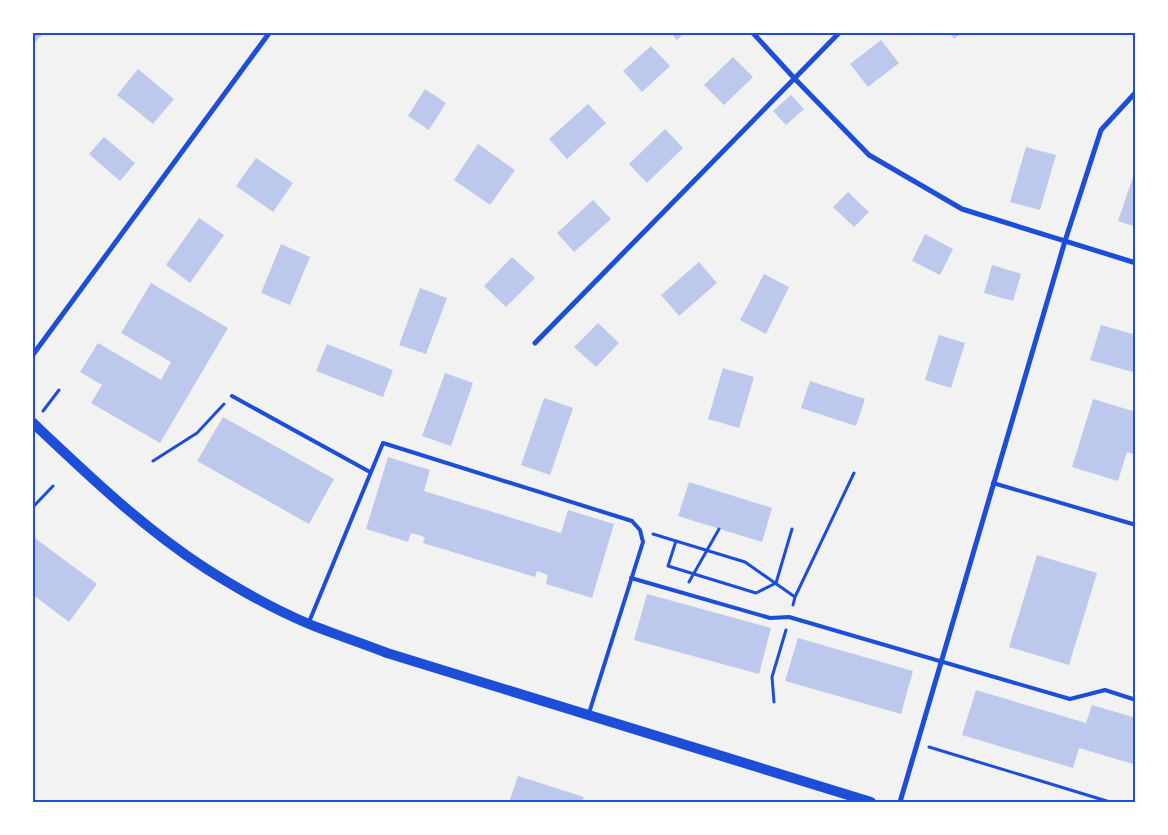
<svg xmlns="http://www.w3.org/2000/svg" width="1168" height="835" font-family="'Open Sans',sans-serif">
  <style>
    .building { fill: #bdc9ec }
    .lines { fill: none; stroke-linecap: round; stroke-linejoin: round }
    .path { stroke: #1d4ed8; stroke-width: 3 }
    .service { stroke: #1d4ed8; stroke-width: 4 }
    .minor { stroke: #1d4ed8; stroke-width: 5 }
    .secondary { stroke: #1d4ed8; stroke-width: 10 }
    .neatline { fill: none; stroke: #1d4ed8; stroke-width: 2 }
  </style>
  <rect width="100%" height="100%" fill="#f2f2f2"/>
  <path class="building" d="M32,32H45L32,45Z
    M670,32H685L677,40Z
    M949,32H963L954,39Z
    M881,40L899,63L868,87L850,64Z
    M651,46L670,66L642,92L623,71Z
    M733,57L753,77L724,105L704,85Z
    M138,69L174,99L153,124L117,95Z
    M425,89L446,103L429,130L408,116Z
    M791,95L804,109L786,125L773,111Z
    M588,104L606,123L567,159L549,139Z
    M665,129L683,148L647,183L629,164Z
    M104,137L135,163L120,181L89,154Z
    M478,144L515,170L490,205L454,180Z
    M1026,147L1056,155L1040,210L1010,202Z
    M256,158L293,183L273,212L236,186Z
    M1135,171H1136V227L1118,221Z
    M848,192L869,212L854,227L833,207Z
    M593,200L611,219L574,252L557,233Z
    M199,218L224,235L190,283L166,265Z
    M925,234L953,249L940,275L912,261Z
    M281,244L310,257L290,305L261,293Z
    M512,257L535,278L506,307L484,286Z
    M699,262L717,283L679,316L661,295Z
    M992,265L1021,274L1013,301L984,293Z
    M764,274L789,287L766,334L740,320Z
    M151,283L228,328L160,443L91,403L102,385L80,372L98,343L161,380L171,362L121,333Z
    M420,288L447,298L426,354L399,345Z
    M598,323L619,343L596,367L574,347Z
    M1101,325L1136,335V373L1090,360Z
    M939,335L965,343L951,388L925,380Z
    M327,344L393,370L383,397L316,371Z
    M723,368L754,377L739,428L708,419Z
    M445,373L473,383L451,446L422,436Z
    M810,381L865,399L856,426L801,408Z
    M544,398L573,408L550,475L521,465Z
    M1093,399L1136,412V455L1127,452L1118,481L1072,467Z
    M223,417L334,479L309,524L197,461Z
    M388,457L430,470L424,491L561,533L568,510L614,524L592,598L546,584L548,575L537,571L535,577L482,561L423,543L425,537L411,533L408,542L366,529Z
    M689,482L772,508L762,542L678,516Z
    M32,536L97,584L69,622L32,594Z
    M1037,555L1097,573L1069,665L1009,647Z
    M647,594L771,628L759,674L634,640Z
    M798,638L913,671L901,714L785,681Z
    M976,690L1086,723L1092,705L1136,718V765L1079,748L1073,768L962,735Z
    M518,776L584,797L582,802H509Z"/>
  <g class="lines">
    <path class="path" d="M43,411L59,390
      M153,461L197,433L224,404
      M32,508L53,486
      M653,534L745,562L795,597
      M676,541L668,566L756,593L776,583L792,529
      M689,582L719,529
      M793,605L795,597L854,473
      M774,702L772,677L786,630
      M929,747L1110,802"/>
    <path class="service" d="M232,396L370,472
      M993,483L1136,525
      M631,578L770,618L789,617L1070,699L1105,690L1136,700
      M309,622L383,443L632,521L640,530L643,542L589,713"/>
    <path class="minor" d="M752,32L795,79L869,155L962,209L1136,263
      M535,343L840,32
      M32,356L270,32
      M900,802L1065,241L1101,130L1136,92"/>
    <path class="secondary" d="M32,422C87,474 142,527 205,568C238,589 273,609 309,624C334,634 361,643 387,653L871,802"/>
  </g>
  <rect width="1168" height="835" fill="none" stroke="#ffffff" stroke-width="68"/>
  <rect x="34" y="34" width="1100" height="767" class="neatline"/>
</svg>
